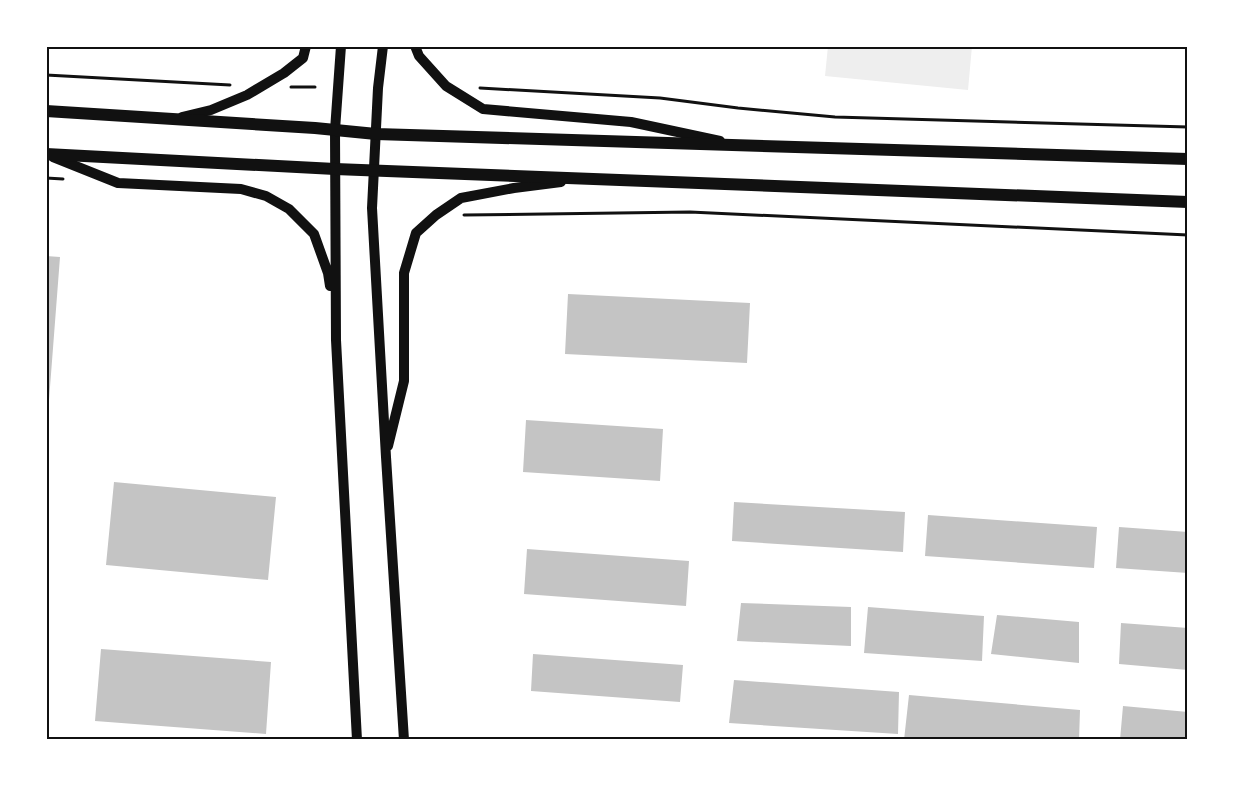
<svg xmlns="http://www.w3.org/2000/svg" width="1234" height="786" font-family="Manrope,sans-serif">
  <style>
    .green { fill: #eee }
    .building { fill: #c4c4c4 }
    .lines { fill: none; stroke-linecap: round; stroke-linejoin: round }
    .path { stroke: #111; stroke-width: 3 }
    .secondary { stroke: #111; stroke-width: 10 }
    .primary { stroke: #111; stroke-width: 12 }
    .neatline { fill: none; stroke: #111; stroke-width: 2 }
  </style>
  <rect width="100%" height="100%" fill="#fff"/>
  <path class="green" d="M828,46H972L968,90L825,76Z"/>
  <path class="building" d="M46,256L60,257L48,413H46Z
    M568,294L750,303L747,363L565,354Z
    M526,420L663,429L660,481L523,472Z
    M114,482L276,497L268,580L106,565Z
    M734,502L905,512L903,552L732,541Z
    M928,515L1097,527L1094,568L925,556Z
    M1119,527L1188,532V573L1116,568Z
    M527,549L689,561L686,606L524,594Z
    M741,603L851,607V646L737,641Z
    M868,607L984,616L982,661L864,653Z
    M997,615L1079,622V663L991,654Z
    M1121,623L1188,628V670L1119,664Z
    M101,649L271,662L266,734L95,721Z
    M533,654L683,665L680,702L531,691Z
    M734,680L899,692L898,734L729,723Z
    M909,695L1080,710L1079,740H904Z
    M1123,706L1188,712V740H1120Z"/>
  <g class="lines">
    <path class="path" d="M46,75L230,85
      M291,87H315
      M480,88L660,98L738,108L835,117L1188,127
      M46,178L63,179
      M464,215L690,212L1188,235"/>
    <path class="secondary" d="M341,46L335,130L336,340L357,740
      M383,46L378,88L372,208L386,457L404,740
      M415,46L419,56L446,86L483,109L631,122L720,141
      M182,117L211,110L247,95L284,73L303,58L306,46
      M53,157L118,183L241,189L266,196L289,209L314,234L328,273L330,286
      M388,446L404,381V273L416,233L436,215L461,198L514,188L561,182"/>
    <path class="primary" d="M46,111L315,128L376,134L1188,159
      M46,154L335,169L1188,202"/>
  </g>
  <rect width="1234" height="786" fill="none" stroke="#ffffff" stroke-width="95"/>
  <rect x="48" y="48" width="1138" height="690" class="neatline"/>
</svg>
